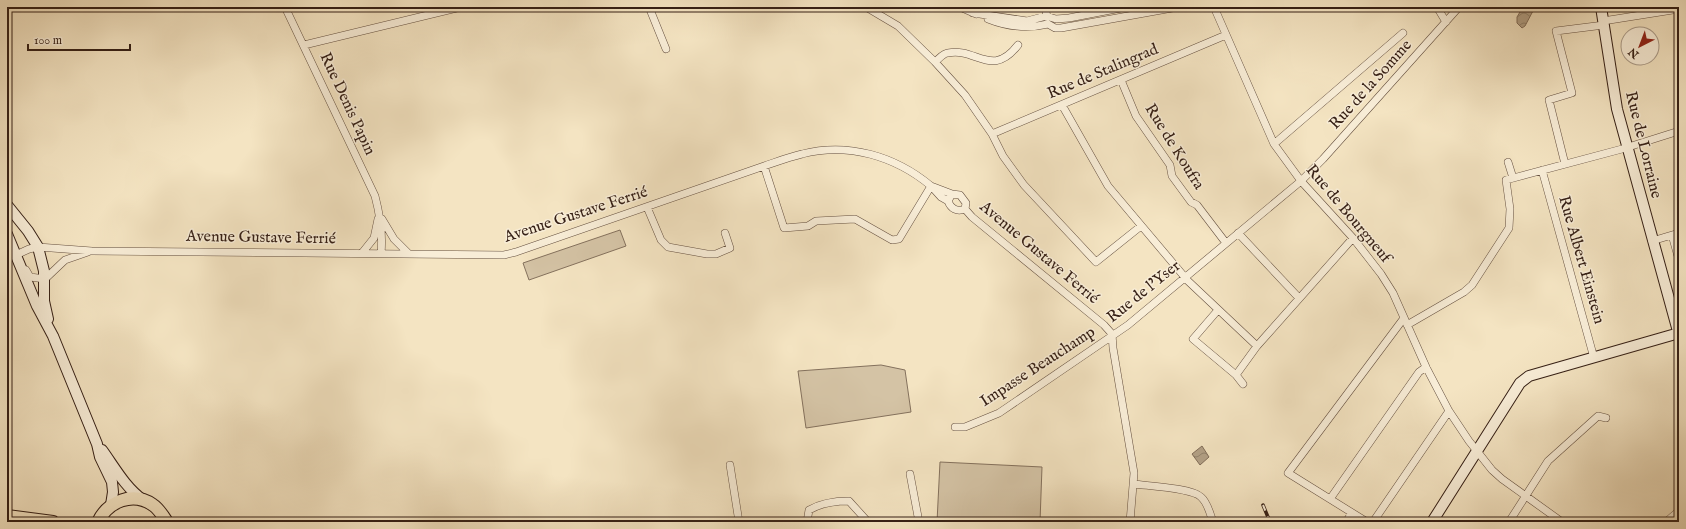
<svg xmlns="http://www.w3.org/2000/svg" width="1686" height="529" font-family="'IM FELL English',serif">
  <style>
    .pitch { fill: #d4c3a5; stroke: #84715d }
    .water { fill: url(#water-waves); stroke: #816d59 }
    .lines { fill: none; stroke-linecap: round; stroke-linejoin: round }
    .street-casing { stroke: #655040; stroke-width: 8 }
    .secondary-casing { stroke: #351f15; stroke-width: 12 }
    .primary-casing { stroke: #351f15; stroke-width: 14 }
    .street { stroke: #f8edd7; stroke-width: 7 }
    .secondary { stroke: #f8edd7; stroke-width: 10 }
    .primary { stroke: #f4e4c2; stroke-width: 12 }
    .rail-casing { stroke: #351f15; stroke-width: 3.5 }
    .rail { stroke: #f8edd7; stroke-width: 2; stroke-dasharray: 6; stroke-linecap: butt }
    .labels { text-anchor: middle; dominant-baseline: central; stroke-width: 3; stroke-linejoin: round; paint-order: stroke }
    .street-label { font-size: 16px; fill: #351f15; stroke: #f8edd7 }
  </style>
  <defs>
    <pattern id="water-waves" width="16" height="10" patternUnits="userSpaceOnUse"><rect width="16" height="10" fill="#b3a187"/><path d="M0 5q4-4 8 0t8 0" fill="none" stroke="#92836d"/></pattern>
  </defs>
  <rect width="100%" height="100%" fill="#f4e4c2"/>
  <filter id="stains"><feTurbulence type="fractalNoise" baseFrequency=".005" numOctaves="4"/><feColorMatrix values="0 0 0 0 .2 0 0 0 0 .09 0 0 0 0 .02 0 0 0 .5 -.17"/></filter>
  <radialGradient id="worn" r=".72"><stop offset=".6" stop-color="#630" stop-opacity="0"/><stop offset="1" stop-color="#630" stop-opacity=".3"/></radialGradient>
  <path class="pitch" d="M620,230L626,246L529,280L523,263Z
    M881,365L905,370L911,412L806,428L798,371Z
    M940,462L1042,467L1040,522H937Z"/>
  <path class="water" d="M1523,7H1534V9L1525,26L1522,28L1517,23V17Z
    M1202,446L1209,457L1200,465L1192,454Z"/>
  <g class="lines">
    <g class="street-casing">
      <path id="street" d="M285,7L375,196C380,215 383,233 381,253
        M649,7L666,49
        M866,7L898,26L935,62L965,95L992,134L1003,156L1024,185L1096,262L1141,226
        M960,7L976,14
        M1045,7L1047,17
        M1214,7L1274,144L1301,181L1353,238L1381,274L1393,293L1426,367L1449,411L1469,441L1492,470L1502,479L1562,522
        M1437,7L1446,22
        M973,13L1027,21L1046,16L1056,19L1069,18L1126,7
        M988,19C1008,27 1027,29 1048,24
        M1603,21L1679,9
        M1048,24L1055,28H1061L1178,7
        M304,45L461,7
        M935,62C939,59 943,53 948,53C976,47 992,79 1018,45
        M1121,80L1136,116L1170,165L1172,176L1191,202L1197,205L1226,243
        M1062,105L1108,186L1188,281L1257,346
        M992,134L1226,35
        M1274,144L1403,33
        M1508,162L1513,178
        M1565,164L1549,100L1572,93L1556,31L1604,25
        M1542,170L1594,358
        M948,201L941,197L931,186L952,194L960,195L966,203L965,209C957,212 951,209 948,201L952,194
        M647,207L661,240L668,247L707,254H716L730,248L725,233
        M965,209L972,217L1104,325L1112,334
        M382,219L394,239L408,253
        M1238,233L1299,298
        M1679,233L1672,235L1679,260
        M1652,241L1672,235
        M362,253L374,238L378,219
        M16,255L29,249L38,247L92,251L504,255L516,252L764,166C776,162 789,157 802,154C848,142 895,156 931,186L899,239L892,240L855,219L816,221L808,226L784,228L764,166
        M26,270L30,277L45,279L65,260L88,252
        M1218,310L1193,339L1236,375L1243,384
        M1407,325L1464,292L1472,285L1509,228L1510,209L1506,180L1622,149L1679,131
        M1112,334L1113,348L1134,473L1130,522
        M1236,375L1257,346L1353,238
        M955,427H965L999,413L1128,325L1301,181L1323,159L1459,7
        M730,465L739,522
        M910,474L919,522
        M1134,484C1148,486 1192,488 1201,497C1208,503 1210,514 1213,522
        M1330,499L1419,372L1426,367
        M807,522L809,510C821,503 835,501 849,501L868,522
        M1346,522L1352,513
        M1367,522L1288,473L1404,318
        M1373,522L1449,411
        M1509,522L1548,461L1598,416L1606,418
        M1666,522L1679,511"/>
    </g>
    <g class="secondary-casing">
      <path id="secondary" d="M1601,7L1617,109L1679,335
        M7,205L28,231L38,247L44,271V301L48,319
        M7,234L37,306L53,336L97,444L100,457L112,482L113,492L111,505
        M102,450C115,468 125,487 143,500
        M1432,522L1520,383L1529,376L1679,333"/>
    </g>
    <g class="primary-casing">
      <path id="primary" d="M7,516L53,522
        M98,522C108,501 133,491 153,505C159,509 163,516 167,522"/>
    </g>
    <use href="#street" class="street"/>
    <use href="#secondary" class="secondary"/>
    <use href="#primary" class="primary"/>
    <g class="rail-casing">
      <path id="rail" d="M1263,505L1270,522"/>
    </g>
    <use href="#rail" class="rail"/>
  </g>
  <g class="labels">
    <g class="street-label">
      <text transform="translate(1103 72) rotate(-23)">Rue de Stalingrad</text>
      <text transform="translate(1371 85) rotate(-48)">Rue de la Somme</text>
      <text transform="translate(347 104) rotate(65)">Rue Denis Papin</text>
      <text transform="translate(1643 145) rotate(76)">Rue de Lorraine</text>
      <text transform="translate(1174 147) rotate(58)">Rue de Koufra</text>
      <text transform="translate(1348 214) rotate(50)">Rue de Bourgneuf</text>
      <text transform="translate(576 215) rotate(-18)">Avenue Gustave Ferrié</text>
      <text transform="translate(261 238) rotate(1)">Avenue Gustave Ferrié</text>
      <text transform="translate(1039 253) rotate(40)">Avenue Gustave Ferrié</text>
      <text transform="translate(1581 260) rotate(74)">Rue Albert Einstein</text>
      <text transform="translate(1144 292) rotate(-39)">Rue de l’Yser</text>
      <text transform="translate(1038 367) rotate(-33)">Impasse Beauchamp</text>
    </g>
  </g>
  <rect width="1686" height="529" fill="none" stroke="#f4e4c2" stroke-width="24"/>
  <rect x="8" y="8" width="1670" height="513" fill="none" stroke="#351f15" stroke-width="2"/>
  <rect x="12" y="12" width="1662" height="505" fill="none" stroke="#351f15"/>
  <g transform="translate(1640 46) rotate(222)"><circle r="19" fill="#f8edd7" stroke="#aa9b89"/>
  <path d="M0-3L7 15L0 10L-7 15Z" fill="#8f2418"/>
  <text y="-6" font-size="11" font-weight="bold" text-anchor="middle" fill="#351f15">N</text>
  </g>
  <path d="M28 44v6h102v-6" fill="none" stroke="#351f15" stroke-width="2"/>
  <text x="34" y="44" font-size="12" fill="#351f15" stroke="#f8edd7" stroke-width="3" paint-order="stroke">100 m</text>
  <rect width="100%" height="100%" filter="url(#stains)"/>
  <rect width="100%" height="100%" fill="url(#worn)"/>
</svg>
